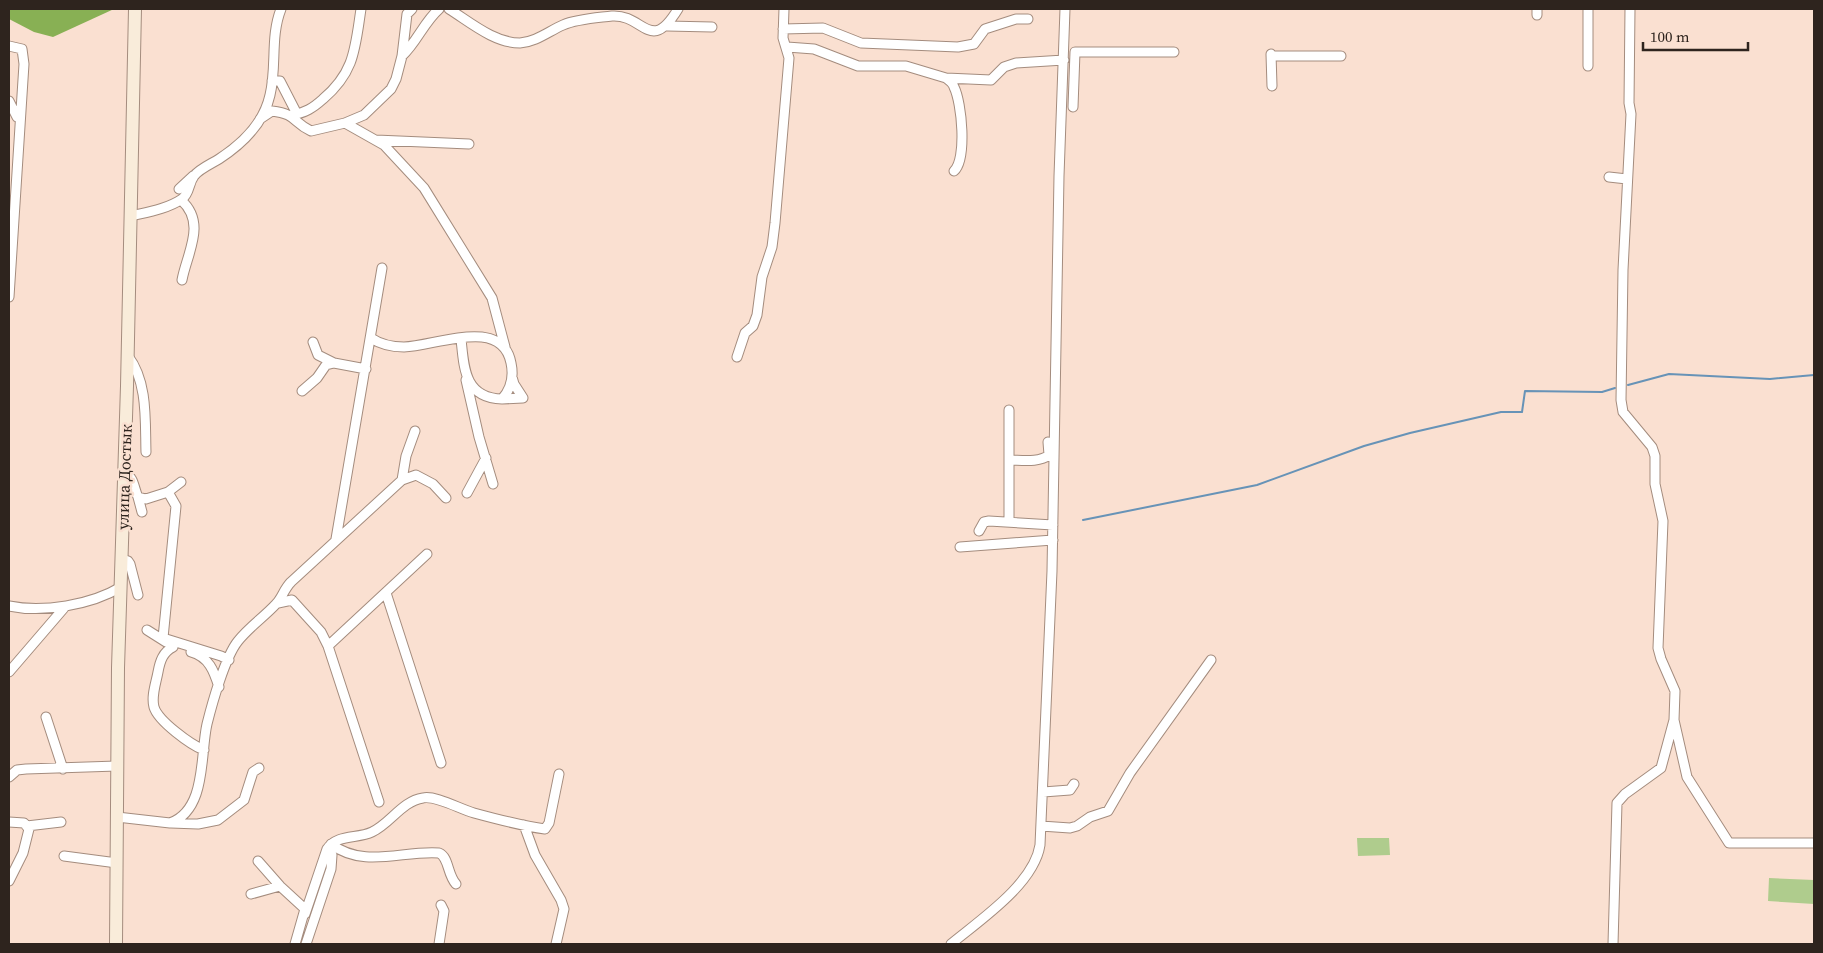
<svg xmlns="http://www.w3.org/2000/svg" width="1823" height="953" font-family="'Source Serif 4',serif">
  <style>
    .green { fill: #afcc8d }
    .forest { fill: #88b054 }
    .lines { fill: none; stroke-linecap: round; stroke-linejoin: round }
    .stream { stroke: #6793b7; stroke-width: 2 }
    .minor-casing { stroke: #a48c7e; stroke-width: 11 }
    .secondary-casing { stroke: #a48c7e; stroke-width: 14 }
    .minor { stroke: #fff; stroke-width: 9 }
    .secondary { stroke: #f9ecda; stroke-width: 12 }
    .labels { text-anchor: middle; dominant-baseline: central; stroke-width: 5; stroke-linejoin: round; paint-order: stroke }
    .street-label { font-size: 16px; fill: #2e241e; stroke: #fae0d1 }
  </style>
  <rect width="100%" height="100%" fill="#fae0d1"/>
  <path class="green" d="M1357,838H1389L1390,855L1358,856Z
    M1769,878L1814,880V904L1768,901Z"/>
  <path class="forest" d="M9,9H114L53,37L34,32L9,19Z"/>
  <g class="lines">
    <path class="stream" d="M1628,385L1669,374L1770,379L1814,375
      M1083,520L1257,485L1364,446L1410,433L1501,412H1522L1525,391L1602,392L1615,388"/>
    <g class="minor-casing">
      <path id="minor" d="M449,9C470,22 494,43 520,43C536,42 549,31 563,25C577,19 596,18 612,16C644,14 650,55 678,9
        M1630,9L1629,103L1631,114L1623,270L1621,400L1623,412L1652,447L1655,456V484L1663,521L1658,648L1661,659L1675,691L1674,720L1687,777L1729,843H1814
        M1537,15V9
        M667,26L712,27
        M783,29L823,28L861,43L958,47L974,44L985,29L1016,19H1028
        M9,46L22,49L24,64L9,297
        M787,47L814,49L858,66H906L946,78L991,80L1004,67L1016,63L1064,60
        M1271,54L1272,86
        M402,56C417,42 424,22 439,9
        M1271,56H1341
        M1588,66V9
        M946,78C950,81 953,83 954,87C962,103 967,159 954,171
        M272,81H280L297,114
        M9,101L17,117
        M1073,107L1075,52H1174
        M292,115C305,113 313,108 323,99C355,72 355,48 361,9
        M260,119L272,111C297,114 292,122 311,131L345,123L384,145L424,188L492,298L505,347
        M345,123L364,115L391,89L396,79L402,56L407,14L412,9
        M376,140L469,144
        M1609,177L1627,179
        M179,189L193,176
        M181,200C207,223 187,253 182,280
        M131,216C148,212 167,209 182,199C190,193 188,184 194,176C199,169 211,164 219,159C242,144 264,123 270,95C277,66 270,37 281,9
        M371,338C380,344 392,347 404,347C436,346 502,316 511,363C514,377 511,389 502,399C464,398 464,367 461,339
        M313,342L318,355L334,363
        M128,356C148,382 145,421 146,452
        M737,357L745,333L753,326L757,315L762,277L772,247L775,223L789,58L783,38L784,9
        M466,380L479,437L493,484
        M302,391L317,378L326,365L334,363L366,369
        M502,399L523,398L514,384L512,377
        M1009,460C1021,460 1039,463 1049,455L1048,442
        M125,473C134,477 134,489 138,497L146,499L168,492L176,506L163,638L221,656L229,660
        M402,480L416,475L433,484L446,498
        M168,492L181,482
        M467,493L486,458
        M138,497L142,512
        M1009,522V410
        M979,531L984,522L989,521L1053,525
        M336,539L382,268
        M960,547L1053,540
        M122,559L128,561L130,564L138,595
        M386,593L441,763
        M278,603L292,600L321,632L328,646L379,802
        M9,606C43,613 91,605 121,587
        M147,630L166,642
        M328,646L427,554
        M173,647C163,652 160,661 158,672C156,683 151,696 154,707C158,721 191,745 204,750
        M191,652C209,657 214,671 219,687
        M9,672L64,608
        M46,717L63,769
        M9,777L17,770L26,769L117,766
        M1043,792L1070,790L1074,784
        M117,817L170,823C207,810 200,754 207,724C212,704 225,657 238,641C249,627 264,617 276,604C282,598 284,589 291,582L402,480L406,456L415,431
        M9,822L24,823L29,829L23,853L9,881
        M171,823L198,824L218,820L244,800L253,772L259,768
        M524,825L535,855L561,900L564,909L556,944
        M27,826L61,822
        M1041,826L1070,828L1077,826L1090,817L1108,811L1130,773L1211,660
        M331,844C364,869 403,850 439,853C449,857 447,874 456,884
        M64,856L117,863
        M258,861L280,886L305,909L295,944
        M251,894L280,886
        M305,914L327,849
        M306,944L331,869L332,855L327,849C337,834 357,839 372,832C390,824 402,801 423,798C435,795 460,809 474,813C496,819 522,826 545,829L549,823L559,774
        M439,944L444,911L441,905
        M951,944C980,920 1034,884 1040,845L1052,571L1059,176L1065,9
        M1613,944L1617,803L1625,794L1661,768L1674,720"/>
    </g>
    <g class="secondary-casing">
      <path id="secondary" d="M116,944L118,668L127,386L135,9"/>
    </g>
    <use href="#minor" class="minor"/>
    <use href="#secondary" class="secondary"/>
  </g>
  <g class="labels">
    <g class="street-label">
      <text transform="translate(124 477) rotate(-88)">улица Достык</text>
    </g>
  </g>
  <rect width="1823" height="953" fill="none" stroke="#2e241e" stroke-width="20"/>
  <path d="M1643 42v8h105v-8" fill="none" stroke="#2e241e" stroke-width="2.5"/>
  <text x="1650" y="42" font-size="15" fill="#2e241e" stroke="#fae0d1" stroke-width="4" paint-order="stroke">100 m</text>
</svg>
